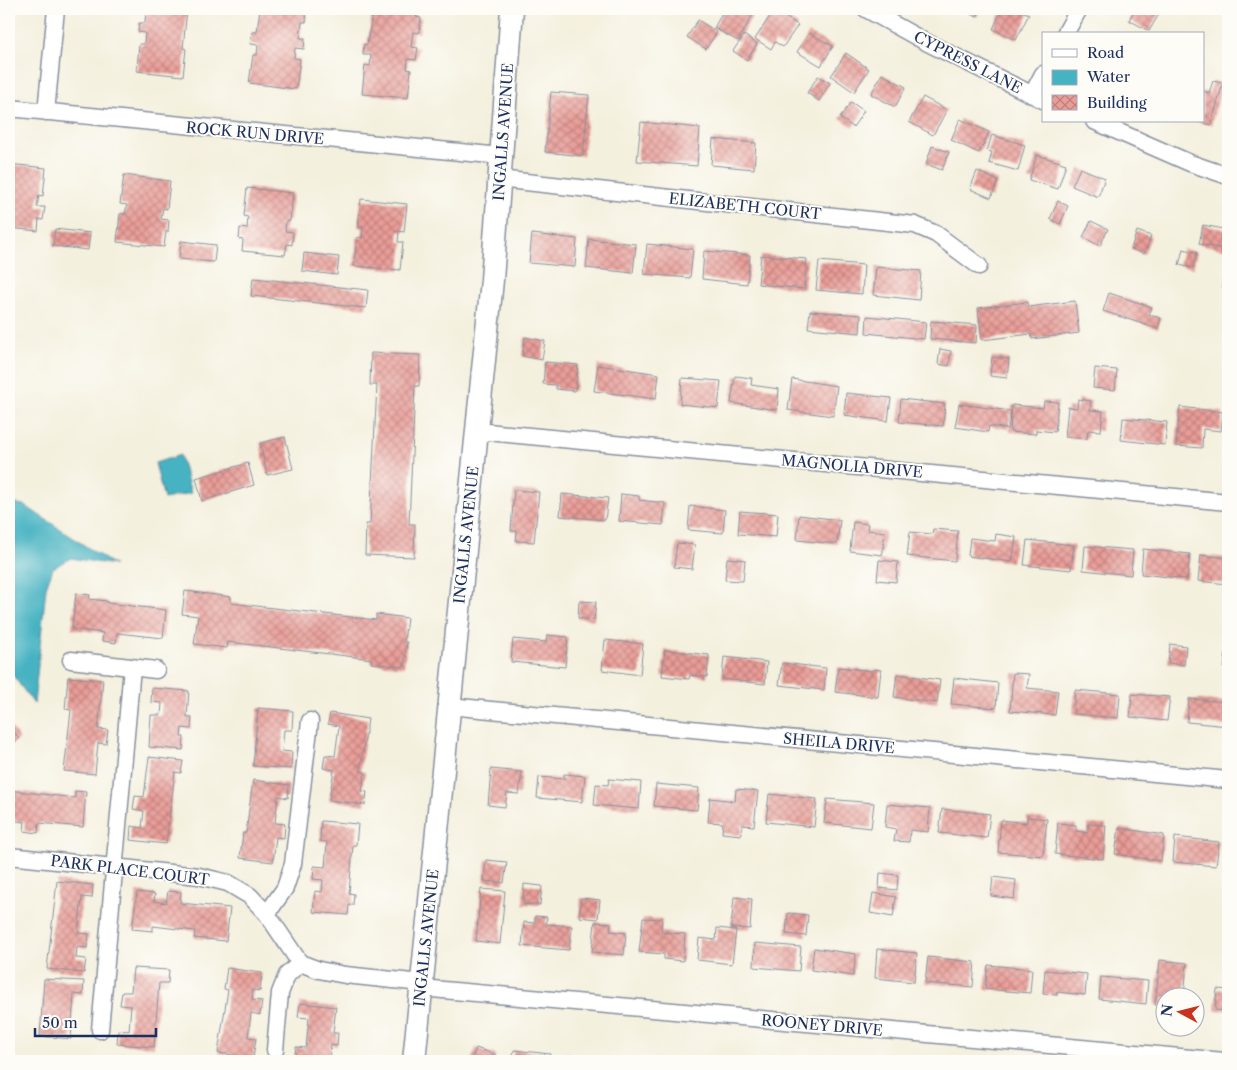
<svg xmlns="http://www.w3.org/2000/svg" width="1237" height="1070" font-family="'Libre Caslon Text',serif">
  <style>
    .water { fill: #46b3c2; stroke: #307190 }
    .building { fill: url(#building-cross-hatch) }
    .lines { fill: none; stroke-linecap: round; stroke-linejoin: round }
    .street-casing { stroke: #88909e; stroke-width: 19 }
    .secondary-casing { stroke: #88909e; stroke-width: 25 }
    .street { stroke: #fff; stroke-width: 16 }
    .secondary { stroke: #fff; stroke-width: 22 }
    .labels { text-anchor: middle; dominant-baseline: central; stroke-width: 4; stroke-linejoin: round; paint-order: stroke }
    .street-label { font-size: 15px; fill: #1b2f5e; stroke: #fdfcf7 }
  </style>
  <defs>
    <pattern id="building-cross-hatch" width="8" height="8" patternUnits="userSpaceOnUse" patternTransform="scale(1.25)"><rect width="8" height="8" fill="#ea9d97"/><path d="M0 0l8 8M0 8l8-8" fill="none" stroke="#bd807e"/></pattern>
  </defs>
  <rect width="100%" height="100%" fill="#fdfcf7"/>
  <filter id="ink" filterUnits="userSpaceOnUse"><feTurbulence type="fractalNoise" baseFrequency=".02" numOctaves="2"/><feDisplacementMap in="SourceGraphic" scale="10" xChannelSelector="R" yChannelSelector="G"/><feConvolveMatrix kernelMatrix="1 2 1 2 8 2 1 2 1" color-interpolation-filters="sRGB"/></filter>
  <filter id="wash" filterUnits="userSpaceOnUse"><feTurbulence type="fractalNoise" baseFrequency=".0096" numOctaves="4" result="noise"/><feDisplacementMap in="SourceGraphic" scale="20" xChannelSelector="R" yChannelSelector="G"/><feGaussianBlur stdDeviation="1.12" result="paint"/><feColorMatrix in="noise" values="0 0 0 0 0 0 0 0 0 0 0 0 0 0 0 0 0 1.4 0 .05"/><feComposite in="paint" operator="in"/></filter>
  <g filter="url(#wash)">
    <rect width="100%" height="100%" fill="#f4f0de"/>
    <path class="water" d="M180,455L191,493L164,499L155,463Z
      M9,503L24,505L114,565L71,558L53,568L46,588L34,704L9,670Z"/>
    <g id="blocks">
      <path class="building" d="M146,9H187L183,48L186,49L183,76L137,71L139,44H144L145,33L138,32L139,23H145Z
        M260,9L307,10L306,22H302L300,38H305L304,49L295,48L294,58L300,59L296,89L249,83L253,55H257L258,45L250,44L252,32H257Z
        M373,9H416V17L421,18L419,33L413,32L411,47L418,48L416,60L408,59L407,69L411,70L408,98L362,94L365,65L370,66L371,55H363L364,44L367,45Z
        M724,9H756L738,41L714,28Z
        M961,9H981L977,17Z
        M1002,9H1017L1029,14L1016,40L993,29Z
        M1135,9H1162L1149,31L1129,20Z
        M774,10L798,25L783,47L775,42L771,49L755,39Z
        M698,20L717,32L706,49L687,37Z
        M809,33L833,46L821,66L797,52Z
        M744,35L757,44L747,60L733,51Z
        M846,53L869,69L854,92L831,76Z
        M882,74L906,87L895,107L871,94Z
        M818,76L830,83L819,101L807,93Z
        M1213,81L1223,83L1211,125L1199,122L1203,121V91L1209,93Z
        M551,92L589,95L583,156L545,152Z
        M923,97L947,110L933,135L909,122Z
        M851,102L864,111L853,127L840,118Z
        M960,119L989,132L979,153L951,140Z
        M641,122L700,128L697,166L637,161Z
        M992,135L1025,145L1018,171L989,163L992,152L987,151Z
        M713,139L756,143L754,169L711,165Z
        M932,146L949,152L942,170L926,164Z
        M1037,155L1066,164L1058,189L1029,180Z
        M9,164L46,168L43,196L39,195L37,207H45L43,220L39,219L38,231L9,228Z
        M1080,168L1105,178L1098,197L1072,186Z
        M977,171L998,181L991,198L970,189Z
        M124,175L170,181L167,209L163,208L161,219L169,220L168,232L166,231L164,247L117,242L120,214H125L127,205L120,204Z
        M247,188L293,193L290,221H286L285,231L293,232L292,245L287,244L285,255L242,251L243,240L239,239L240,228L247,229L248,217L244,216Z
        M361,199L407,204L404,232L399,231L398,242H403L400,270L354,266L357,237L362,238L363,228L358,227Z
        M1058,201L1068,206L1060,224L1050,219Z
        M1091,221L1108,229L1100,246L1083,237Z
        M1203,225L1228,230V250L1199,244Z
        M55,229L90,233L88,250L53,246Z
        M1137,231L1151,236L1144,254L1131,249Z
        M532,234L577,239L575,267L529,263Z
        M589,239L636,244L633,273L586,268Z
        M181,241L216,245L214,262L179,259Z
        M647,244L693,249L690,278L644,274Z
        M1183,249L1197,252L1193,268L1179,265Z
        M704,251L750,255L747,284L702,279Z
        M304,253L339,257L337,275L302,271Z
        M761,255L807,259L804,289L758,284Z
        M819,261L864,265L862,294L816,290Z
        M876,267L921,271L919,300L873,295Z
        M1228,273V286L1225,285Z
        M253,278L368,290L366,308L251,296Z
        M1109,293L1152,307L1149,315L1161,318L1158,329L1103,311Z
        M1075,301L1079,333L1032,339L1031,334L982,340L978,308L1027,302L1028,307Z
        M810,311L861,315L860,333L808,328Z
        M867,316L926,322L924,339L866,333Z
        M931,321L977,325L976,343L930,339Z
        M525,337L545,341L542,360L522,356Z
        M940,349L951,351L949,366L938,364Z
        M371,353L420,355L419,386H415L409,524H415L414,557L365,555L366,524H370L377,385H370Z
        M992,357L1009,359L1007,378L990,376Z
        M545,362L578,365L575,391L556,389V385L543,384Z
        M598,365L659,374L656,399L594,391Z
        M1095,368L1117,370L1115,390L1093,388Z
        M735,376L752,378L751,385L779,389L777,410L731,403Z
        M682,378L721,381L718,408L680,404Z
        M792,379L837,386L833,416L788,410Z
        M846,393L891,398L888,421L844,415Z
        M901,399L945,404L943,426L899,422Z
        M1078,399L1091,401L1090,410L1103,411L1101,431L1088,430L1087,439L1065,437L1068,407L1077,408Z
        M1044,401L1058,402L1055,432L1036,430V434L1010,432L1012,405L1043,408Z
        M959,404L1011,411L1008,429L989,426L988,432L955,427Z
        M1180,407L1223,412L1221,431L1203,429L1202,448L1176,446Z
        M1123,418L1167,422L1165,445L1121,440Z
        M285,437L293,469L267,475L260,443Z
        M248,463L254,485L202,501L196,478Z
        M514,490L539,492L534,542L516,541L517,531H511Z
        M562,494L608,498L605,520L560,516Z
        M621,494L639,496V500L665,503L663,525L619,521Z
        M690,506L725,510L723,533L688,530Z
        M740,511L778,514L776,537L738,534Z
        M799,515L840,520L837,544L797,540Z
        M853,522L868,524L867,530L885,532L882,555L850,551Z
        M933,529L958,531L955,561L907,556L910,532L932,534Z
        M996,534L1016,537L1012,562L968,556L970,538L995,541Z
        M1027,540L1074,545L1071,570L1024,565Z
        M677,543L695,545L692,569L674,567Z
        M1085,546L1133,550L1131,575L1083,570Z
        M1143,549L1190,554L1187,579L1141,574Z
        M1201,555L1228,558V584L1198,581Z
        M727,558L745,560L743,581L725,580Z
        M879,560L898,562L896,582L877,580Z
        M185,591L231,597V603L376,620V614L407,618L404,642H407L404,667L371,663L372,659L228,642L227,648L194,644L198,616L182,614Z
        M76,593L90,595L89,599L107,601V603L166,610L163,638L117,633L116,643L102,641L103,633L72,629Z
        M579,601L596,602L594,620L578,618Z
        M547,635L568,637L565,667L511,662L513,639L546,642Z
        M605,640L643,644L640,675L602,670Z
        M1170,644L1186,646L1184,665L1168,663Z
        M665,650L709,655L707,677L690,675L689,679L662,676Z
        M1226,650H1228V669H1224Z
        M724,657L767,662L765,684L722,679Z
        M782,663L826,668L824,690L779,685Z
        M838,667L873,671L874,669L881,670L878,697L835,692Z
        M1013,673L1029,674L1027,688L1058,691L1055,715L1010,711Z
        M897,674L940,680L937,703L894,697Z
        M68,677L103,680L98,729L108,730L106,744L98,743L95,774L64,771L71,710L65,709Z
        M954,678L998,683L996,708L951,704Z
        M152,688L189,691L187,717H192L191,729L182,728L181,737H184L183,750L149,747L151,715H161L162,703L151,702Z
        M1075,690L1120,694L1118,718L1073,714Z
        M1132,694L1170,697L1167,721L1130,717Z
        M1189,699L1228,702V726L1187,722Z
        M258,708L293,711L292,730H284L282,751L292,752L291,769L253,766Z
        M330,713L368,719L360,771L365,772L362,791L367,792L365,805L329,800L334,770L323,768L325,755L335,756L339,726L328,724Z
        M12,728L19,739L9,746V731Z
        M149,757L183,761L181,773L175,772L166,844L130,840L131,826L142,828L144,811L133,809L135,796L144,797Z
        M491,769L522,772L519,794L507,793L505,807L488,805Z
        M564,774L585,776L582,802L537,798L539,777L564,779Z
        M609,779L641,782L639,809L594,805L596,784L608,785Z
        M253,780L289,785L288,798L278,796L275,823L285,824L284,838L276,837L273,862L240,858L243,833H246Z
        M656,784L699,788L697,810L654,806Z
        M736,789L758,791L754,826L742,825L741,835L722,833L723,823L708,822L710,798L735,801Z
        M9,790L75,798V791L86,792L83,827L39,823L38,833L24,831L25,822L9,820Z
        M769,794L817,799L814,827L766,822Z
        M827,799L874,803L871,828L824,823Z
        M887,804L930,808L928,832L910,830L909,842L894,841L896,829L885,827Z
        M942,809L990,814L987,838L939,833Z
        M1027,817L1047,819L1043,856L998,852L1001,820L1027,823Z
        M321,821L358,824L356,845H353L349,893L354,894L353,905H349L348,915L313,912L315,891L322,892L323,880L313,879L314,866L325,867L327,842L320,841Z
        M1058,823L1076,825V831L1088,833V824L1106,825L1103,859L1055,854Z
        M1119,828L1164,835L1161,861L1115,854Z
        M1175,837L1219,842L1216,866L1173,862Z
        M486,860L507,862L504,883L484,881Z
        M880,873L898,875L897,890L879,888Z
        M993,877L1016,880L1014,899L991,896Z
        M57,881L93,885L92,898L82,897L78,933L89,934L87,948L77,947L76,958L86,959L84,973L47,969Z
        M524,884L542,886L540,905L523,904Z
        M481,889L505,891L500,944L476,941Z
        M168,891L181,892L180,903L230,908L226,941L194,938L195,931L153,926V931L132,929L137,892L155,894L154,901L166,903Z
        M873,893L896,897L893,917L870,913Z
        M734,897L752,899L750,929L731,928Z
        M581,898L600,900L598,919L579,917Z
        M788,913L808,915L806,936L786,934Z
        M535,916L547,917L546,924L572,926L569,950L522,946L524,922L535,923Z
        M643,918L662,919L661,932L685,934L683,961L664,959V954L639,952Z
        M595,922L611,923L610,931L626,933L624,955L592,952Z
        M717,928L736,930L732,964L697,960L699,938L716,940Z
        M755,943L801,947L799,971L754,967Z
        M814,948L856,954L853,976L811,970Z
        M877,949L917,953L914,982L875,978Z
        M928,957L975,962L973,987L925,983Z
        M1160,960L1187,963L1184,998H1164V1005H1155Z
        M988,965L1032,969L1030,993L985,989Z
        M133,968L169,970L168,983H159L154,1047L117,1044L118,1030L129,1031L131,1006L120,1005L122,992H131Z
        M227,968L262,973L260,991L253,990L252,1000L262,1001L260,1015L251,1013L248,1037L256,1038L253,1058L218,1053L228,990L224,989Z
        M1045,970L1087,974L1085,995L1057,992V995L1043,994Z
        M1101,977L1148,981L1146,1004L1099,999Z
        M44,979L84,981L83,995L74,994L71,1039L40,1036Z
        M1217,989L1228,990V1011L1215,1010Z
        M300,1003L336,1007L333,1033H338L337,1046L331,1045L329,1061H294L296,1047L306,1048L309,1018L298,1017Z
        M476,1048L496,1055L494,1061H471Z
        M514,1050L550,1054L549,1061H512Z
        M568,1055L614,1060V1061H568Z"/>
    </g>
  </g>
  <g filter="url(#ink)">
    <use href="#blocks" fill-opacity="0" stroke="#88909e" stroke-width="1"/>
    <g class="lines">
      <g class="street-casing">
        <path id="street" d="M866,9L924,41L1043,100
          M1065,34L1079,9
          M1032,95L1043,74
          M9,108L501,156
          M46,112L56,9
          M1094,121L1190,163L1228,176
          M499,179L915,225L936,234L979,266
          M477,431L1228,502
          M71,660L156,670
          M449,706L1228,780
          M9,856L199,876L228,883L250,896L267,914L300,963L319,970L345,975L422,983
          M267,914L285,888L293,864L310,721
          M421,988L1224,1061
          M100,1030L132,667
          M275,1050L280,993L287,975L300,963"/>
      </g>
      <g class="secondary-casing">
        <path id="secondary" d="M414,1061L492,280L512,9"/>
      </g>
      <use href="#street" class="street"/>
      <use href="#secondary" class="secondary"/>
    </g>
  </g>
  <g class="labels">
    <g class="street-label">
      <text transform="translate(968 62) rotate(27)">CYPRESS LANE</text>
      <text transform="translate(503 132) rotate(-86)">INGALLS AVENUE</text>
      <text transform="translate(255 133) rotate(5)">ROCK RUN DRIVE</text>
      <text transform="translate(745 206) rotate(6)">ELIZABETH COURT</text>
      <text transform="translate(852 466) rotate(5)">MAGNOLIA DRIVE</text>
      <text transform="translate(466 535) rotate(-84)">INGALLS AVENUE</text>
      <text transform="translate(839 743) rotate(5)">SHEILA DRIVE</text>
      <text transform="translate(130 870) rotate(7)">PARK PLACE COURT</text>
      <text transform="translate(426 938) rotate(-84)">INGALLS AVENUE</text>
      <text transform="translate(822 1025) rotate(5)">ROONEY DRIVE</text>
    </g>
  </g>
  <rect width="1237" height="1070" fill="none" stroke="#fdfcf7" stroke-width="30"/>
  <rect x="1042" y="32" width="162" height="90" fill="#fdfcf7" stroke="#a3aaba"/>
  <rect x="1052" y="49" width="25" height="8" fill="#ffffff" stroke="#a3aaba"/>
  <text x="1087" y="58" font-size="15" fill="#1b2f5e">Road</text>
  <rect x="1052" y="70" width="25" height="15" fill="#46b3c2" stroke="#a3aaba"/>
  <text x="1087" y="82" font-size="15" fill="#1b2f5e">Water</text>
  <rect x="1052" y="95" width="25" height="15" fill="url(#building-cross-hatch)" stroke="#a3aaba"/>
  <text x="1087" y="108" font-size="15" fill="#1b2f5e">Building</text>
  <g transform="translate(1180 1012) rotate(277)"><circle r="24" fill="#fdfcf7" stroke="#a3aaba"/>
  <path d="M0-4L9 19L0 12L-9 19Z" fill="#c8321e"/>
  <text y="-8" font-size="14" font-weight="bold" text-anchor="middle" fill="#1b2f5e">N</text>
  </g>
  <path d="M35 1028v8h121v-8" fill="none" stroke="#1b2f5e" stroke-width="2.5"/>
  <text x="42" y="1028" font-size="15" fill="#1b2f5e" stroke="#fdfcf7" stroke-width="4" paint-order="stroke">50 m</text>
</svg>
